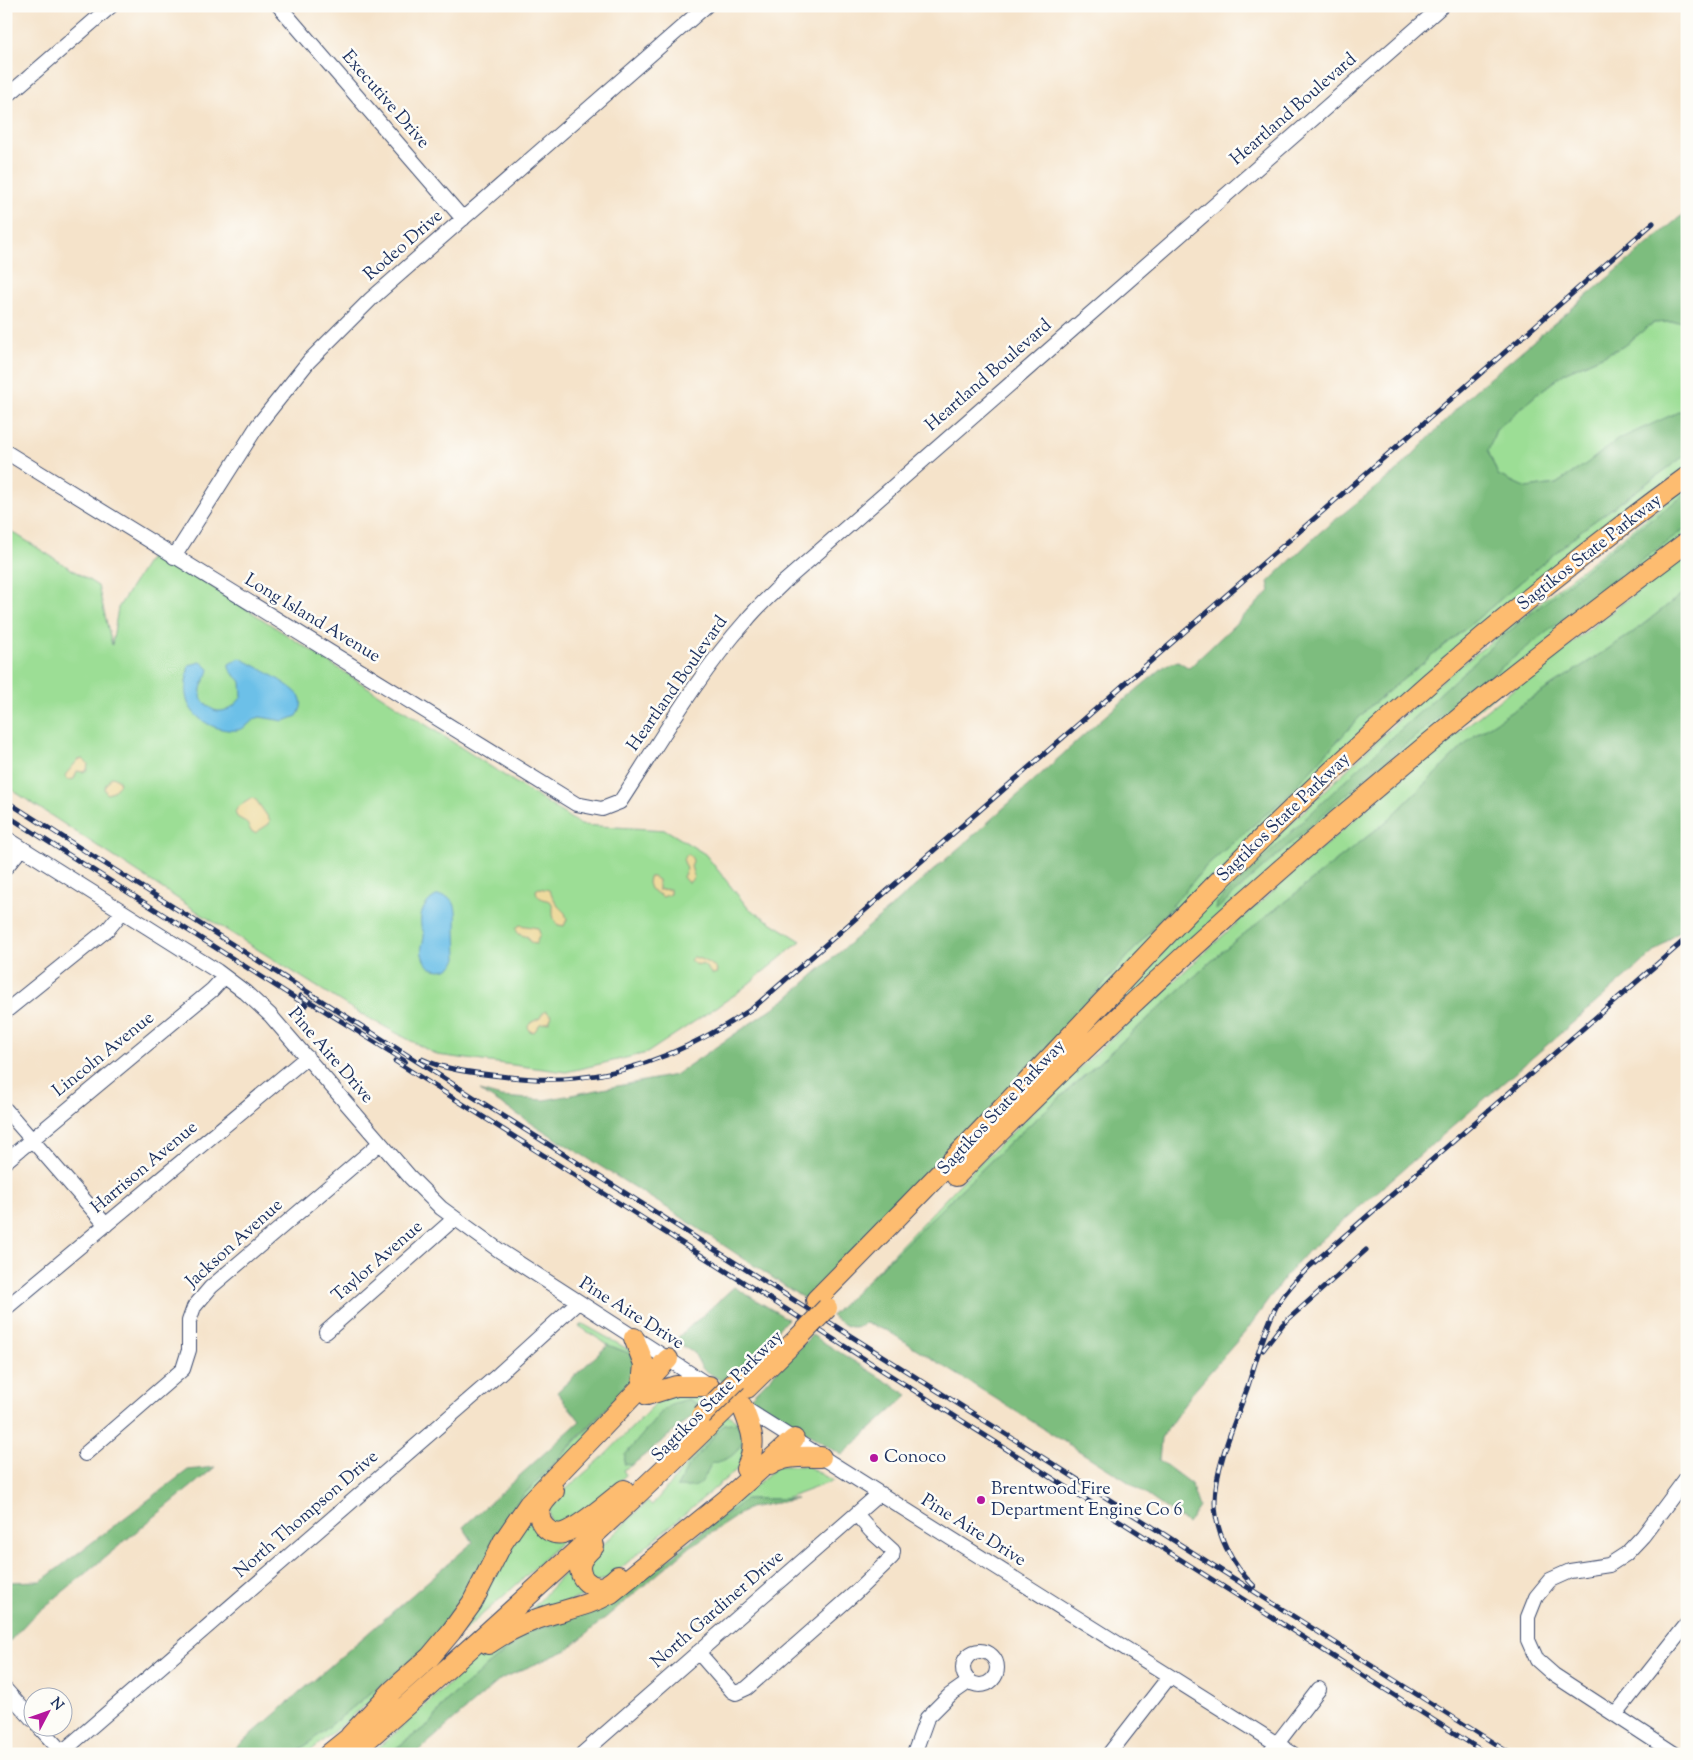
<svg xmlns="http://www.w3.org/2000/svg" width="1693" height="1760" font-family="'Sorts Mill Goudy',serif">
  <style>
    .green { fill: #9cde95; stroke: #5c867a }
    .forest { fill: #7dbd7e; stroke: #4c766e }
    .sand { fill: #eeda9e; stroke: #84847e }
    .water { fill: #6cc0e8; stroke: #4478a3 }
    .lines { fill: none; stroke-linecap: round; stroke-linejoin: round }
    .minor-casing { stroke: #3c4a6e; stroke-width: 16 }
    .highway-casing { stroke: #3c4a6e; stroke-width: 22 }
    .minor { stroke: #fff; stroke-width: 14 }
    .highway { stroke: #fdbc6f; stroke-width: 20 }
    .rail-casing { stroke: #1b2f5e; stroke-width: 5 }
    .rail { stroke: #fdfcf7; stroke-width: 3; stroke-dasharray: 9; stroke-linecap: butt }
    .highway-bridge-casing { stroke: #3c4a6e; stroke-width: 22; stroke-linecap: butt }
    .highway-bridge { stroke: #fdbc6f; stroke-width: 20 }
    .poi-dot { fill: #b5179e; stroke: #fdfcf7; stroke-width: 2 }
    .labels { text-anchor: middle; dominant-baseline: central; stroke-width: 5; stroke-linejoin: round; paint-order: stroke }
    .street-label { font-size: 18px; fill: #1b2f5e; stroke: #fdfcf7 }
    .poi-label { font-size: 18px; fill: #1b2f5e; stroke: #fdfcf7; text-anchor: start }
  </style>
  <rect width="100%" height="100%" fill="#fdfcf7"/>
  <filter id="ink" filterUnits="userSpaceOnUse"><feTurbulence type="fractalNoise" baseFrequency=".02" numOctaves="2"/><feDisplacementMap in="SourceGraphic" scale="10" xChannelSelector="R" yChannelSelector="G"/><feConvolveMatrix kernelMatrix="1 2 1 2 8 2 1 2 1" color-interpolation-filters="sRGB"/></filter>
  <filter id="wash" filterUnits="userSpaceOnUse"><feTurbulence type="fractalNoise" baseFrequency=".0096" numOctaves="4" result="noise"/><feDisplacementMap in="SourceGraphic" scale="20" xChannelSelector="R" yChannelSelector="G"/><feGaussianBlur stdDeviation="1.12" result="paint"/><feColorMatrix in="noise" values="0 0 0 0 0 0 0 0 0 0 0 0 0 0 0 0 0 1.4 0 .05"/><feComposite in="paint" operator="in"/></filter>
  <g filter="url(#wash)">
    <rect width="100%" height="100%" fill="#f5e3ca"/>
    <path class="green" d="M1687,321V408L1661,421L1586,464L1556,484L1526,488L1498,475L1488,451L1496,430L1537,394L1566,372L1622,347L1653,323Z
      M1687,454V467L1606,526L1472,637L1002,1097L1147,935L1207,865L1286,797L1368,708L1476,620L1582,530Z
      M1687,486V533L1055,1066L1160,949L1430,690Z
      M6,528L98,586L112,645L118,608L151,556L155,553H160L581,825L666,830L705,854L748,908L801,941L736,994L647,1053L566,1072L437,1055L354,1010L201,914L6,786Z
      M1687,555V590L1631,634L1474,736L1387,821L1225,949L1006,1146L865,1283L976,1167L1088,1060L1239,921L1412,769L1653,579Z
      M583,1324L631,1351L639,1374L479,1581L428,1653L307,1754H295L425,1649L476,1577L517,1502L613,1403L631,1354L608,1345L579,1326Z
      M696,1394L740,1423L746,1434L742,1465L608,1579L591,1582L588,1559L647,1502L652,1505L706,1442L702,1405L688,1420L632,1465L623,1470L626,1475L571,1526L552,1529L548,1505L604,1456L663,1396Z
      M778,1466H807L833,1481L785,1499H746L690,1542Z
      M532,1505L564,1539L524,1578L460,1634Z
      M574,1563L594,1591L519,1623Z
      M585,1614L552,1626L529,1631L445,1702L432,1722L388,1754H370L401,1728L479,1656L505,1641L508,1643L525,1630Z"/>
    <path class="forest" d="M1687,211V321L1653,323L1622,347L1566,372L1537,394L1496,430L1488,451L1498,475L1526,488L1556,484L1586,464L1617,440L1687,408V454L1582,530L1476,620L1368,708L1286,797L1207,865L1147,935L1002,1097L828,1279L806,1300L672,1211L480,1091L501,1097L545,1100L675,1075L786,999L976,833L1105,716L1166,665L1178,661L1189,668L1270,591L1268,582L1319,533L1399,469L1473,392Z
      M1687,493V527C1566,615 1448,707 1335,804C1295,839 1255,875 1216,910L1217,903L1334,791L1498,640L1629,535Z
      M1687,590V924L1304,1255L1285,1277L1246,1331L1195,1389L1161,1438L1159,1460L1191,1484L1199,1507L1188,1524L1127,1481L888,1331L865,1323C850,1332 844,1324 831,1316L1006,1146L1225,949L1387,821L1474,736L1631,634Z
      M734,1287L788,1319L724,1383L702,1368L694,1353L674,1341Z
      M812,1335L908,1395L842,1455L750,1398Z
      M608,1345L631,1354L634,1368L629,1384L517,1502L476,1577L425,1649L295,1754H229L473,1542L463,1527L580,1421L557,1392Z
      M688,1399L700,1406L688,1420L632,1465L624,1464L625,1455L664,1409L674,1403Z
      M736,1422L745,1436C736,1456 732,1458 711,1464C700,1486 702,1488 677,1487L687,1468L724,1424Z
      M215,1467L31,1618L6,1645V1582L41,1581L188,1470Z
      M746,1499H797L749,1508L691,1546L567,1650L501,1679L415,1754H388L432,1722L445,1702L529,1631L552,1626L617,1601L690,1542Z"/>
    <path class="sand" d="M83,759L88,764L87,770L83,772L77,771L74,779L67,780L65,776L66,774L78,760Z
      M111,777L117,778L120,783L115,790L108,794L106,793L104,788Z
      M252,798L256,800L270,820L269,824L255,833L251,831L246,822L237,817L235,812L238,807Z
      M688,854L692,858L693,861L691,866L694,877L690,882H687L683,877L687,869L683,859Z
      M649,877H653L658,880V890L670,889V894L663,897L650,889L648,883Z
      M539,888L549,890L558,906L565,913L567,919L564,926L558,925C549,914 556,911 551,902C544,898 537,900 536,890Z
      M520,925L538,928L540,934L536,944L531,943L528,937L518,934L516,928Z
      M693,957C698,957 710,964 716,967L717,973L712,974L704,965L695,964L690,960Z
      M546,1011L552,1016L549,1022L540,1024L534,1032L529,1031L528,1026L532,1022L540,1018L542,1014Z"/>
    <path class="water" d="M240,658C252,664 294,686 300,697C303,703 301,710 297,716L284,721L260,717C251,719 247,729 237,730C217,732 193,720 187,700C184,689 187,675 189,665L201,662L209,669C208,678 199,684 201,695C201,699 204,702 207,705C219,718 235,708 242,696L241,682C237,675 228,673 229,664Z
      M436,896C460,894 456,914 456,930C456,939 457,949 457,958C453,973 430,974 424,960C418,947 425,943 424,933C423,931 422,928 421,926C419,913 425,902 436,896Z"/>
  </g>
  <g filter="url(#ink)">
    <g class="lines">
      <g class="minor-casing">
        <path id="minor" d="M279,6L463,219
          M6,97L111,6
          M6,452L576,804L602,809L620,802C660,741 697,676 746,621C757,607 771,595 783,583L1442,6
          M174,557L258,425L309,361L371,299L706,6
          M6,838L217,971L245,992L270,1015L410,1177L441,1208L500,1251L708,1385
          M6,867L22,848
          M6,1011L109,928L122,912
          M6,1110L106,1225
          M6,1161L212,990L224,977
          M6,1308L307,1057
          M326,1332L454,1219
          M741,1406L1293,1754
          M85,1454L183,1369L189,1350V1321L194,1307L211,1287L380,1143
          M963 1668a17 17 0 1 1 34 0a17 17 0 1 1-34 0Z
          M698,1652L732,1691L736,1693L747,1688L855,1593L892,1557L893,1551L871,1531L856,1514
          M6,1690L32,1719
          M1615,1715L1687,1624
          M40,1728L62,1752
          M60,1754L499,1374L578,1302
          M582,1754L879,1494
          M914,1754L927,1718L950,1695L970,1681
          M1109,1754L1169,1677
          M1269,1754L1319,1689
          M1675,1754L1554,1675L1537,1660L1528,1640V1617L1536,1597L1550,1580L1570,1571L1609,1565L1626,1554L1643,1536L1687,1477"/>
      </g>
      <g class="highway-casing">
        <path id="highway" d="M956,1176C1114,1015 1281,864 1456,721C1531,659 1609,601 1687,542
          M816,1300C888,1227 959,1154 1030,1079C1115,989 1200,897 1290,811C1414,691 1547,579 1687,477
          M634,1338L644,1364L642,1385
          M747,1388L797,1339
          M647,1395L676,1386H709
          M742,1406C752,1431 758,1443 746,1469
          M770,1465C786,1455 803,1457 821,1457
          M554,1491C549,1496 542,1502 540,1510C537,1524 550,1536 563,1533C577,1529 612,1500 624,1490
          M594,1546C589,1551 583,1556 581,1562C576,1576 590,1590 604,1586C609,1584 614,1580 618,1576
          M488,1644C508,1630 529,1621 552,1614C573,1608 592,1604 611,1593L727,1499L794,1439
          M350,1736L393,1690L430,1657L451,1632L472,1603L503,1542L529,1504L668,1359
          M329,1754L360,1729
          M351,1754C481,1640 610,1523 734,1401"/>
      </g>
      <use href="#minor" class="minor"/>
      <use href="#highway" class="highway"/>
      <g class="rail-casing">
        <path id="rail" d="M6,801L1511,1754
          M6,815L306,1005
          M301,996L405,1061
          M422,1059C445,1070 475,1073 500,1076C525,1079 550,1081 575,1078C641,1072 699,1044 753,1008L1653,223
          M395,1061L1487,1754
          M1263,1350L1283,1324L1366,1250
          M1254,1586C1232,1565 1215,1533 1215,1502C1215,1467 1235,1422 1247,1389C1256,1361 1263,1333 1276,1307C1285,1291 1297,1279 1310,1266L1687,938"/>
      </g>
      <use href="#rail" class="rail"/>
      <g class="highway-bridge-casing">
        <path id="highway-bridge" d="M797,1339L827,1308
          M702,1415L737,1380"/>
      </g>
      <use href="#highway-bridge" class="highway-bridge"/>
    </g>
  </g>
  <g class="poi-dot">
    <circle cx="874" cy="1458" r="5"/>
    <circle cx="981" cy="1500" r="5"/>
  </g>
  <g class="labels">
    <g class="street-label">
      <text transform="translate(385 100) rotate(49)">Executive Drive</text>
      <text transform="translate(1294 110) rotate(-41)">Heartland Boulevard</text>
      <text transform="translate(404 246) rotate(-41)">Rodeo Drive</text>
      <text transform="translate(989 376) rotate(-41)">Heartland Boulevard</text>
      <text transform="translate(1590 553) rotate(-38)">Sagtikos State Parkway</text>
      <text transform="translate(312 619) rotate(31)">Long Island Avenue</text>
      <text transform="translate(678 684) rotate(-55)">Heartland Boulevard</text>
      <text transform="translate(1284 818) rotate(-44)">Sagtikos State Parkway</text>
      <text transform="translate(104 1055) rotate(-39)">Lincoln Avenue</text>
      <text transform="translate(330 1056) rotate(49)">Pine Aire Drive</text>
      <text transform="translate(1002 1108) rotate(-47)">Sagtikos State Parkway</text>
      <text transform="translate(145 1168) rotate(-40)">Harrison Avenue</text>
      <text transform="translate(235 1244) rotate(-42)">Jackson Avenue</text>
      <text transform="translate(378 1262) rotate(-41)">Taylor Avenue</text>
      <text transform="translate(631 1314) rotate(32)">Pine Aire Drive</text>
      <text transform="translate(718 1397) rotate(-45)">Sagtikos State Parkway</text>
      <text transform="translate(307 1515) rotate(-41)">North Thompson Drive</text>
      <text transform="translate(973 1531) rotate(32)">Pine Aire Drive</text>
      <text transform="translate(718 1610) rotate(-41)">North Gardiner Drive</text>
    </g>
    <g class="poi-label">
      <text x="884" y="1458">Conoco</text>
      <text x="991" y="1490">Brentwood Fire<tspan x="991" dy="21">Department Engine Co 6</tspan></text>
    </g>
  </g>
  <rect width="1693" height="1760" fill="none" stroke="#fdfcf7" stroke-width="25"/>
  <g transform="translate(48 1712) rotate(49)"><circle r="24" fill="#fdfcf7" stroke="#a3aaba"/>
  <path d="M0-4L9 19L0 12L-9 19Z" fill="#b5179e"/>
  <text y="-8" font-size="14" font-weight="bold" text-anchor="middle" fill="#1b2f5e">N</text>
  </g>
</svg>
